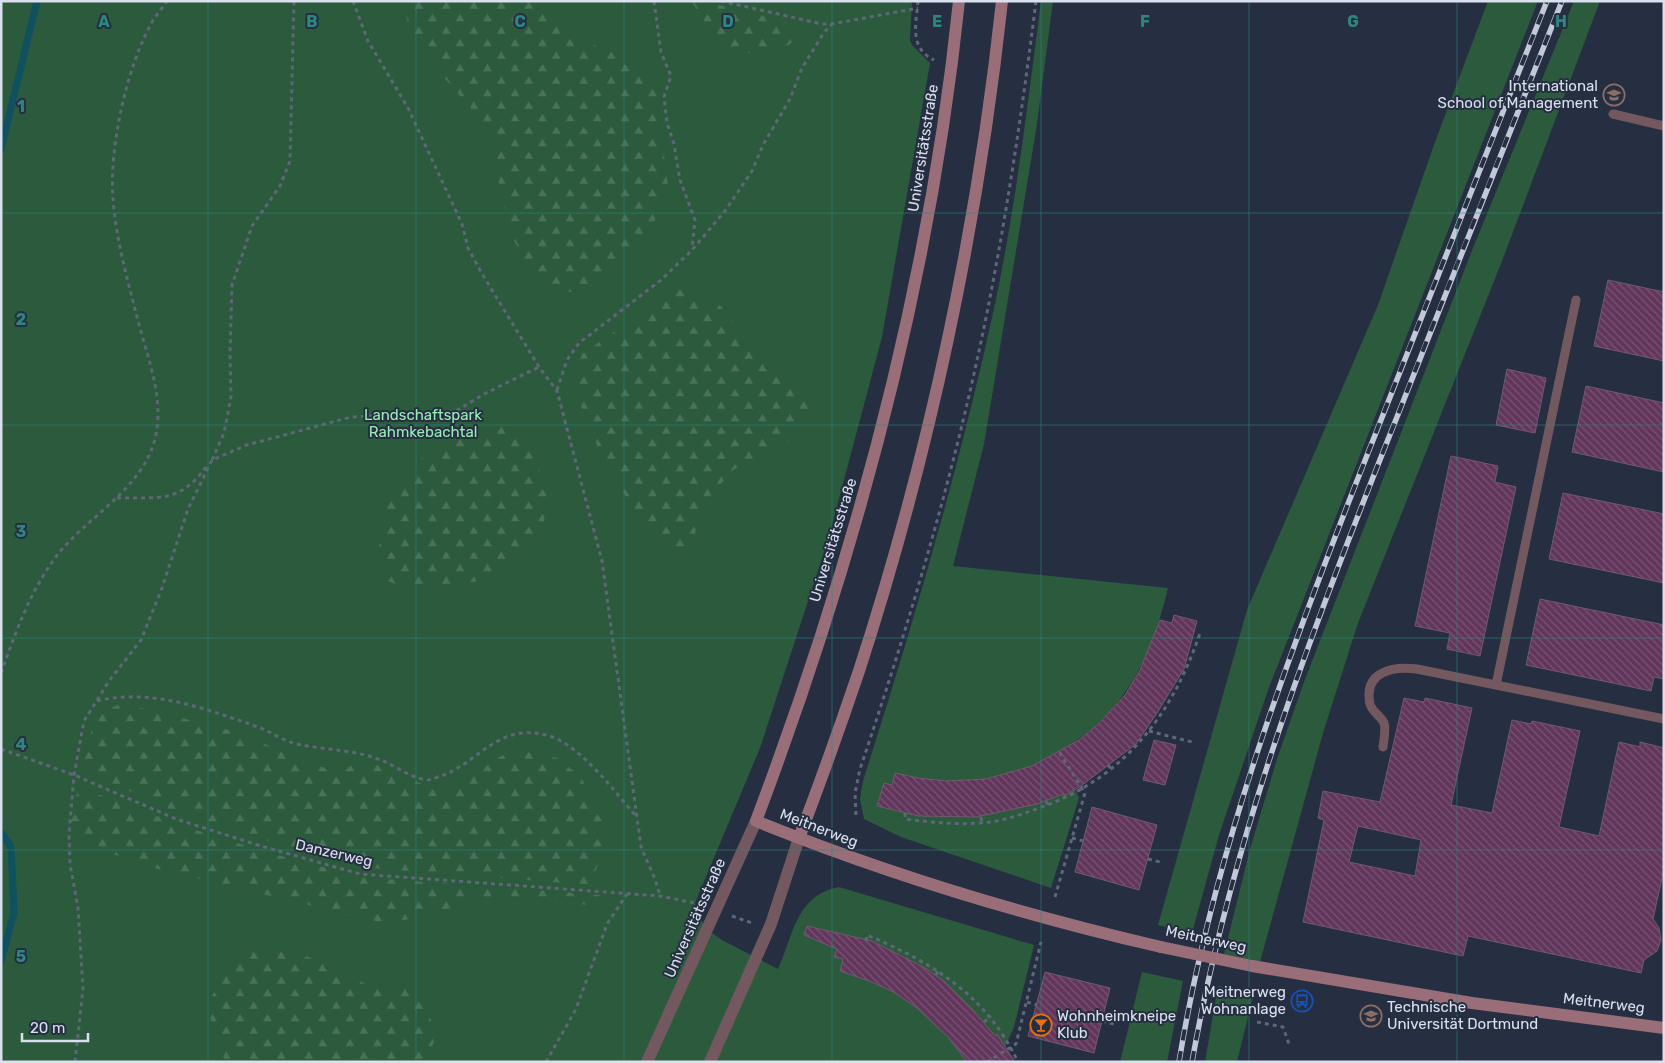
<svg xmlns="http://www.w3.org/2000/svg" width="1665" height="1063" font-family="Rubik,sans-serif">
  <style>
    .green { fill: #2c5a3d }
    .forest { fill: url(#forest-firs) }
    .lines { fill: none; stroke-linecap: round; stroke-linejoin: round }
    .stream { stroke: #0f5061; stroke-width: 7 }
    .building { fill: url(#building-back-hatch); stroke: #6f5a6b; fill-rule: evenodd }
    .path { stroke: #5e6778; stroke-width: 3; stroke-dasharray: 4 4; stroke-linecap: butt }
    .lane { stroke: #74585f; stroke-width: 9 }
    .street { stroke: #74585f; stroke-width: 12 }
    .secondary { stroke: #996e79; stroke-width: 12 }
    .rail-casing { stroke: #c2c8d6; stroke-width: 5.5 }
    .rail { stroke: #262f42; stroke-width: 4; stroke-dasharray: 11; stroke-linecap: butt }
    .secondary-bridge { stroke: #996e79; stroke-width: 12 }
    .grid { fill: none; stroke: #2d8681; stroke-width: 1; stroke-opacity: 0.55 }
    .labels { text-anchor: middle; dominant-baseline: central; stroke-width: 4; stroke-linejoin: round; paint-order: stroke }
    .poi-label { font-size: 15px; fill: #dae0ed; stroke: #262f42; text-anchor: end }
    .street-label { font-size: 15px; fill: #dae0ed; stroke: #262f42 }
    .park-label { font-size: 15px; fill: #98edb4; stroke: #262f42 }
    .grid-label { font-size: 16px; text-anchor: middle; font-weight: bold; fill: #2d8681; stroke: #262f42; stroke-width: 4; stroke-linejoin: round; paint-order: stroke }
  </style>
  <defs>
    <pattern id="forest-firs" width="22" height="20" patternUnits="userSpaceOnUse" patternTransform="scale(1.25)"><rect width="22" height="20" fill="#2c5a3d"/><path d="M5 1l3.5 6h-7zM16 11l3.5 6h-7z" fill="#4a7159"/></pattern>
    <pattern id="building-back-hatch" width="6" height="6" patternUnits="userSpaceOnUse" patternTransform="scale(1.25)"><rect width="6" height="6" fill="#62365c"/><path d="M-1 5l2 2M0 0l6 6M5-1l2 2" fill="none" stroke="#785374"/></pattern>
  </defs>
  <rect width="100%" height="100%" fill="#262f42"/>
  <path class="green" d="M1,1H912L910,40L912,45L930,63L882,337L828,540L760,748L695,903L705,928L722,940L778,969C794,935 795,896 839,887L1034,945L1014,1027L1005,1047L979,1062H1Z
    M1041,1H1053L1037,124L984,444L953,566L1168,588C1151,659 1126,710 1063,750L1065,767L1079,798L1051,888L901,837L864,819L860,799L863,781C913,624 960,466 995,304C1016,204 1028,102 1041,1Z
    M1488,1H1538L1268,690L1219,835L1192,933L1158,925L1247,610L1378,305L1435,142Z
    M1574,1H1600L1502,261L1358,623L1323,733L1260,962L1224,954L1250,849L1277,759L1304,682L1471,253Z
    M1142,972L1183,981L1167,1062H1120Z
    M1218,986L1250,992L1253,996L1237,1062H1205Z"/>
  <path class="forest" d="M408,1H546L560,31L633,61L655,85L669,193L642,245L576,293L554,289L524,261L510,232L496,170L493,134L415,44L405,13Z
    M692,1H703L796,24L793,42C749,71 712,43 692,1Z
    M677,289L699,293L722,307L754,353L786,374L810,397L806,422L788,442L733,470L699,509L695,535L684,548H667L650,533L605,465L575,391V371L582,354Z
    M476,423L501,425L531,444L547,494L543,531L513,563L478,581L418,591L387,581L378,552L388,504L419,460Z
    M122,703L241,733L305,762L339,772L357,763L385,766L434,790L453,789L501,756L529,749L557,758L580,776L599,808L607,836L591,885L371,868L334,862L172,810L82,770L95,715Z
    M79,787L186,827L263,851L360,877L600,895L590,905L491,897L412,919L380,922L154,868L92,847L68,820Z
    M277,947L296,952L338,969L371,987L405,986L422,999L430,1016L435,1040L424,1062H226L210,1031L212,996L229,966L253,949Z"/>
  <g class="lines">
    <path class="stream" d="M1,149L37,1
      M1,832L11,847L14,913L1,961"/>
  </g>
  <path class="building" d="M1608,280L1664,292V361L1594,346Z
    M1507,369L1546,378L1535,433L1496,425Z
    M1586,386L1664,403V472L1572,452Z
    M1451,456L1498,466L1495,482L1516,487L1480,656L1447,649L1450,633L1415,626Z
    M1563,493L1664,514V583L1549,559Z
    M1540,599L1664,625V679L1654,677L1651,691L1526,665Z
    M1174,615L1197,621L1184,669L1157,713L1136,744L1081,786L1064,796L1063,794L1037,804L976,817L919,816L877,806L884,783L892,785L895,773L918,778L946,781L986,779L1032,766L1079,740L1099,723L1125,695L1140,670L1160,620L1172,623Z
    M1404,698L1424,702L1425,698L1472,708L1451,805L1492,813L1512,720L1531,724L1532,721L1580,731L1559,827L1599,836L1619,742L1640,747V742L1664,748V869L1653,919L1659,928L1661,940L1657,951L1644,960L1641,973L1468,936L1463,956L1303,922L1324,820L1318,818L1323,791L1380,802ZM1358,826L1421,840L1415,876L1349,862Z
    M1154,740L1176,745L1165,785L1143,780Z
    M1092,807L1157,825L1139,890L1075,872Z
    M807,926L872,941L925,968L944,981L973,1010L995,1036L997,1034L1015,1062H967L949,1038L917,1008L892,991L869,981L840,971L843,959L834,957L837,949L804,935Z
    M1045,972L1110,988L1094,1053L1028,1036Z"/>
  <g class="lines">
    <path class="path" d="M353,1L368,41L408,108L462,224L468,248L481,272L539,367L557,391L602,561L641,847L655,879L660,896
      M654,1L661,52L671,76L664,97L667,123L674,144L680,180L695,220L692,249
      M721,1L822,24H832L918,8
      M918,1C916,24 909,48 934,60
      M557,390L567,360L579,343L661,280L692,250L725,211L752,171L763,145L790,99L802,68L823,34L832,24
      M212,460L224,433L231,397L230,353L232,285L252,226L280,186L290,161L294,1
      M117,498C159,497 179,504 206,467
      M1,673C16,631 31,589 58,554C91,513 150,485 157,428C162,391 146,353 137,317C127,278 116,239 113,199C109,149 126,70 150,26C154,17 162,9 167,1
      M97,701C150,688 204,708 255,726C268,730 280,739 293,743C321,750 351,749 378,759C395,765 408,777 427,780C431,780 437,777 441,776C480,762 497,723 546,735C579,743 613,790 635,815
      M1149,731L1192,742
      M1,749L74,775L176,819L261,846L360,874L660,896L700,904
      M1108,765L1112,770
      M1046,801L1048,805
      M905,813V819C930,822 955,825 980,823C1001,822 1020,815 1039,808C1123,779 1172,716 1200,633
      M856,815L855,793L860,769C913,612 961,451 992,287C1010,193 1024,97 1036,1
      M981,817L982,823
      M1072,838L1083,841
      M1148,859L1160,862
      M1055,897L1085,793L1059,752
      M732,916L752,923
      M866,941L867,935C933,963 986,995 1018,1062
      M936,975L938,971
      M1027,1002L1037,1005
      M1102,1021L1117,1025
      M984,1022L991,1016
      M1257,1022L1283,1027L1290,1047
      M75,1062L83,989L78,908L70,864L69,834L74,775L84,721L109,681L141,640L162,588L188,509L212,460L247,445L351,417L456,411L484,394L539,367
      M546,1062L576,1009L607,924L627,894
      M987,1062L1016,1044L1041,942"/>
    <path class="lane" d="M1613,114L1664,126
      M1496,685L1576,300
      M1383,747C1384,740 1386,728 1384,723C1381,716 1372,712 1370,704C1363,671 1394,666 1417,669L1664,719"/>
    <path class="street" d="M647,1062L756,821
      M710,1062L771,924L799,838"/>
    <path class="secondary" d="M959,1C930,283 856,556 756,821C887,874 1023,915 1161,947
      M799,838C820,783 840,727 859,671C929,456 978,226 1002,1
      M1252,966L1472,1003L1664,1028"/>
    <g class="rail-casing">
      <path id="rail" d="M1179,1062C1213,855 1287,658 1364,463C1424,309 1486,155 1547,1
        M1192,1062C1232,837 1311,632 1395,422C1450,281 1506,141 1562,1"/>
    </g>
    <use href="#rail" class="rail"/>
    <path class="secondary-bridge" d="M1161,947L1252,966"/>
  </g>
  <path class="grid" d="M208,1V1062M416,1V1062M624,1V1062M832,1V1062M1041,1V1062M1249,1V1062M1457,1V1062M1,213H1664M1,425H1664M1,638H1664M1,850H1664"/>
  <defs>
    <g id="university-ring" transform="scale(1.125)"><circle r="9.5" fill="#262f42" stroke="#8d6e63" stroke-width="1.5"/><path d="M0-5L7-2L0 1L-7-2ZM-4 1L0 2.5L4 1V4Q0 6-4 4Z" fill="#8d6e63"/></g>
    <g id="bus-ring" transform="scale(1.125)"><circle r="9.5" fill="#262f42" stroke="#1a4fb4" stroke-width="1.5"/><path d="M-5-6H5V4H4V6H2V4H-2V6H-4V4H-5ZM-3.5-4V0h7V-4ZM-3.5 1.2v1.5H-2V1.2ZM2 1.2v1.5H3.5V1.2Z" fill="#1a4fb4"/></g>
    <g id="bar-ring" transform="scale(1.125)"><circle r="9.5" fill="#262f42" stroke="#e8710a" stroke-width="1.5"/><path d="M-6-5H6L.8 .8V4.5H3.5V6h-7V4.5H-.8V.8Z" fill="#e8710a"/></g>
  </defs>
  <g fill-rule="evenodd">
    <use href="#university-ring" x="1614" y="95"/>
    <use href="#bus-ring" x="1302" y="1001"/>
    <use href="#university-ring" x="1371" y="1016"/>
    <use href="#bar-ring" x="1041" y="1025"/>
  </g>
  <g class="labels">
    <g class="poi-label">
      <text x="1598" y="86">International<tspan x="1598" dy="17">School of Management</tspan></text>
      <text x="1286" y="992">Meitnerweg<tspan x="1286" dy="17">Wohnanlage</tspan></text>
      <text x="1387" y="1007" text-anchor="start">Technische<tspan x="1387" dy="17">Universität Dortmund</tspan></text>
      <text x="1057" y="1016" text-anchor="start">Wohnheimkneipe<tspan x="1057" dy="17">Klub</tspan></text>
    </g>
    <g class="street-label">
      <text transform="translate(923 148) rotate(-81)">Universitätsstraße</text>
      <text transform="translate(833 540) rotate(-73)">Universitätsstraße</text>
      <text transform="translate(819 828) rotate(21)">Meitnerweg</text>
      <text transform="translate(334 853) rotate(13)">Danzerweg</text>
      <text transform="translate(695 918) rotate(-66)">Universitätsstraße</text>
      <text transform="translate(1206 939) rotate(12)">Meitnerweg</text>
      <text transform="translate(1604 1003) rotate(7)">Meitnerweg</text>
    </g>
    <g class="park-label">
      <text x="423" y="415">Landschaftspark<tspan x="423" dy="17">Rahmkebachtal</tspan></text>
    </g>
  </g>
  <g class="grid-label">
    <text x="104" y="27">A</text>
    <text x="312" y="27">B</text>
    <text x="520" y="27">C</text>
    <text x="728" y="27">D</text>
    <text x="937" y="27">E</text>
    <text x="1145" y="27">F</text>
    <text x="1353" y="27">G</text>
    <text x="1561" y="27">H</text>
    <text x="21" y="112">1</text>
    <text x="21" y="325">2</text>
    <text x="21" y="537">3</text>
    <text x="21" y="750">4</text>
    <text x="21" y="962">5</text>
  </g>
  <rect width="1665" height="1063" fill="none" stroke="#dae0ed" stroke-width="5"/>
  <path d="M22 1033v8h66v-8" fill="none" stroke="#dae0ed" stroke-width="2.5"/>
  <text x="30" y="1033" font-size="15" fill="#dae0ed" stroke="#262f42" stroke-width="4" paint-order="stroke">20 m</text>
</svg>
